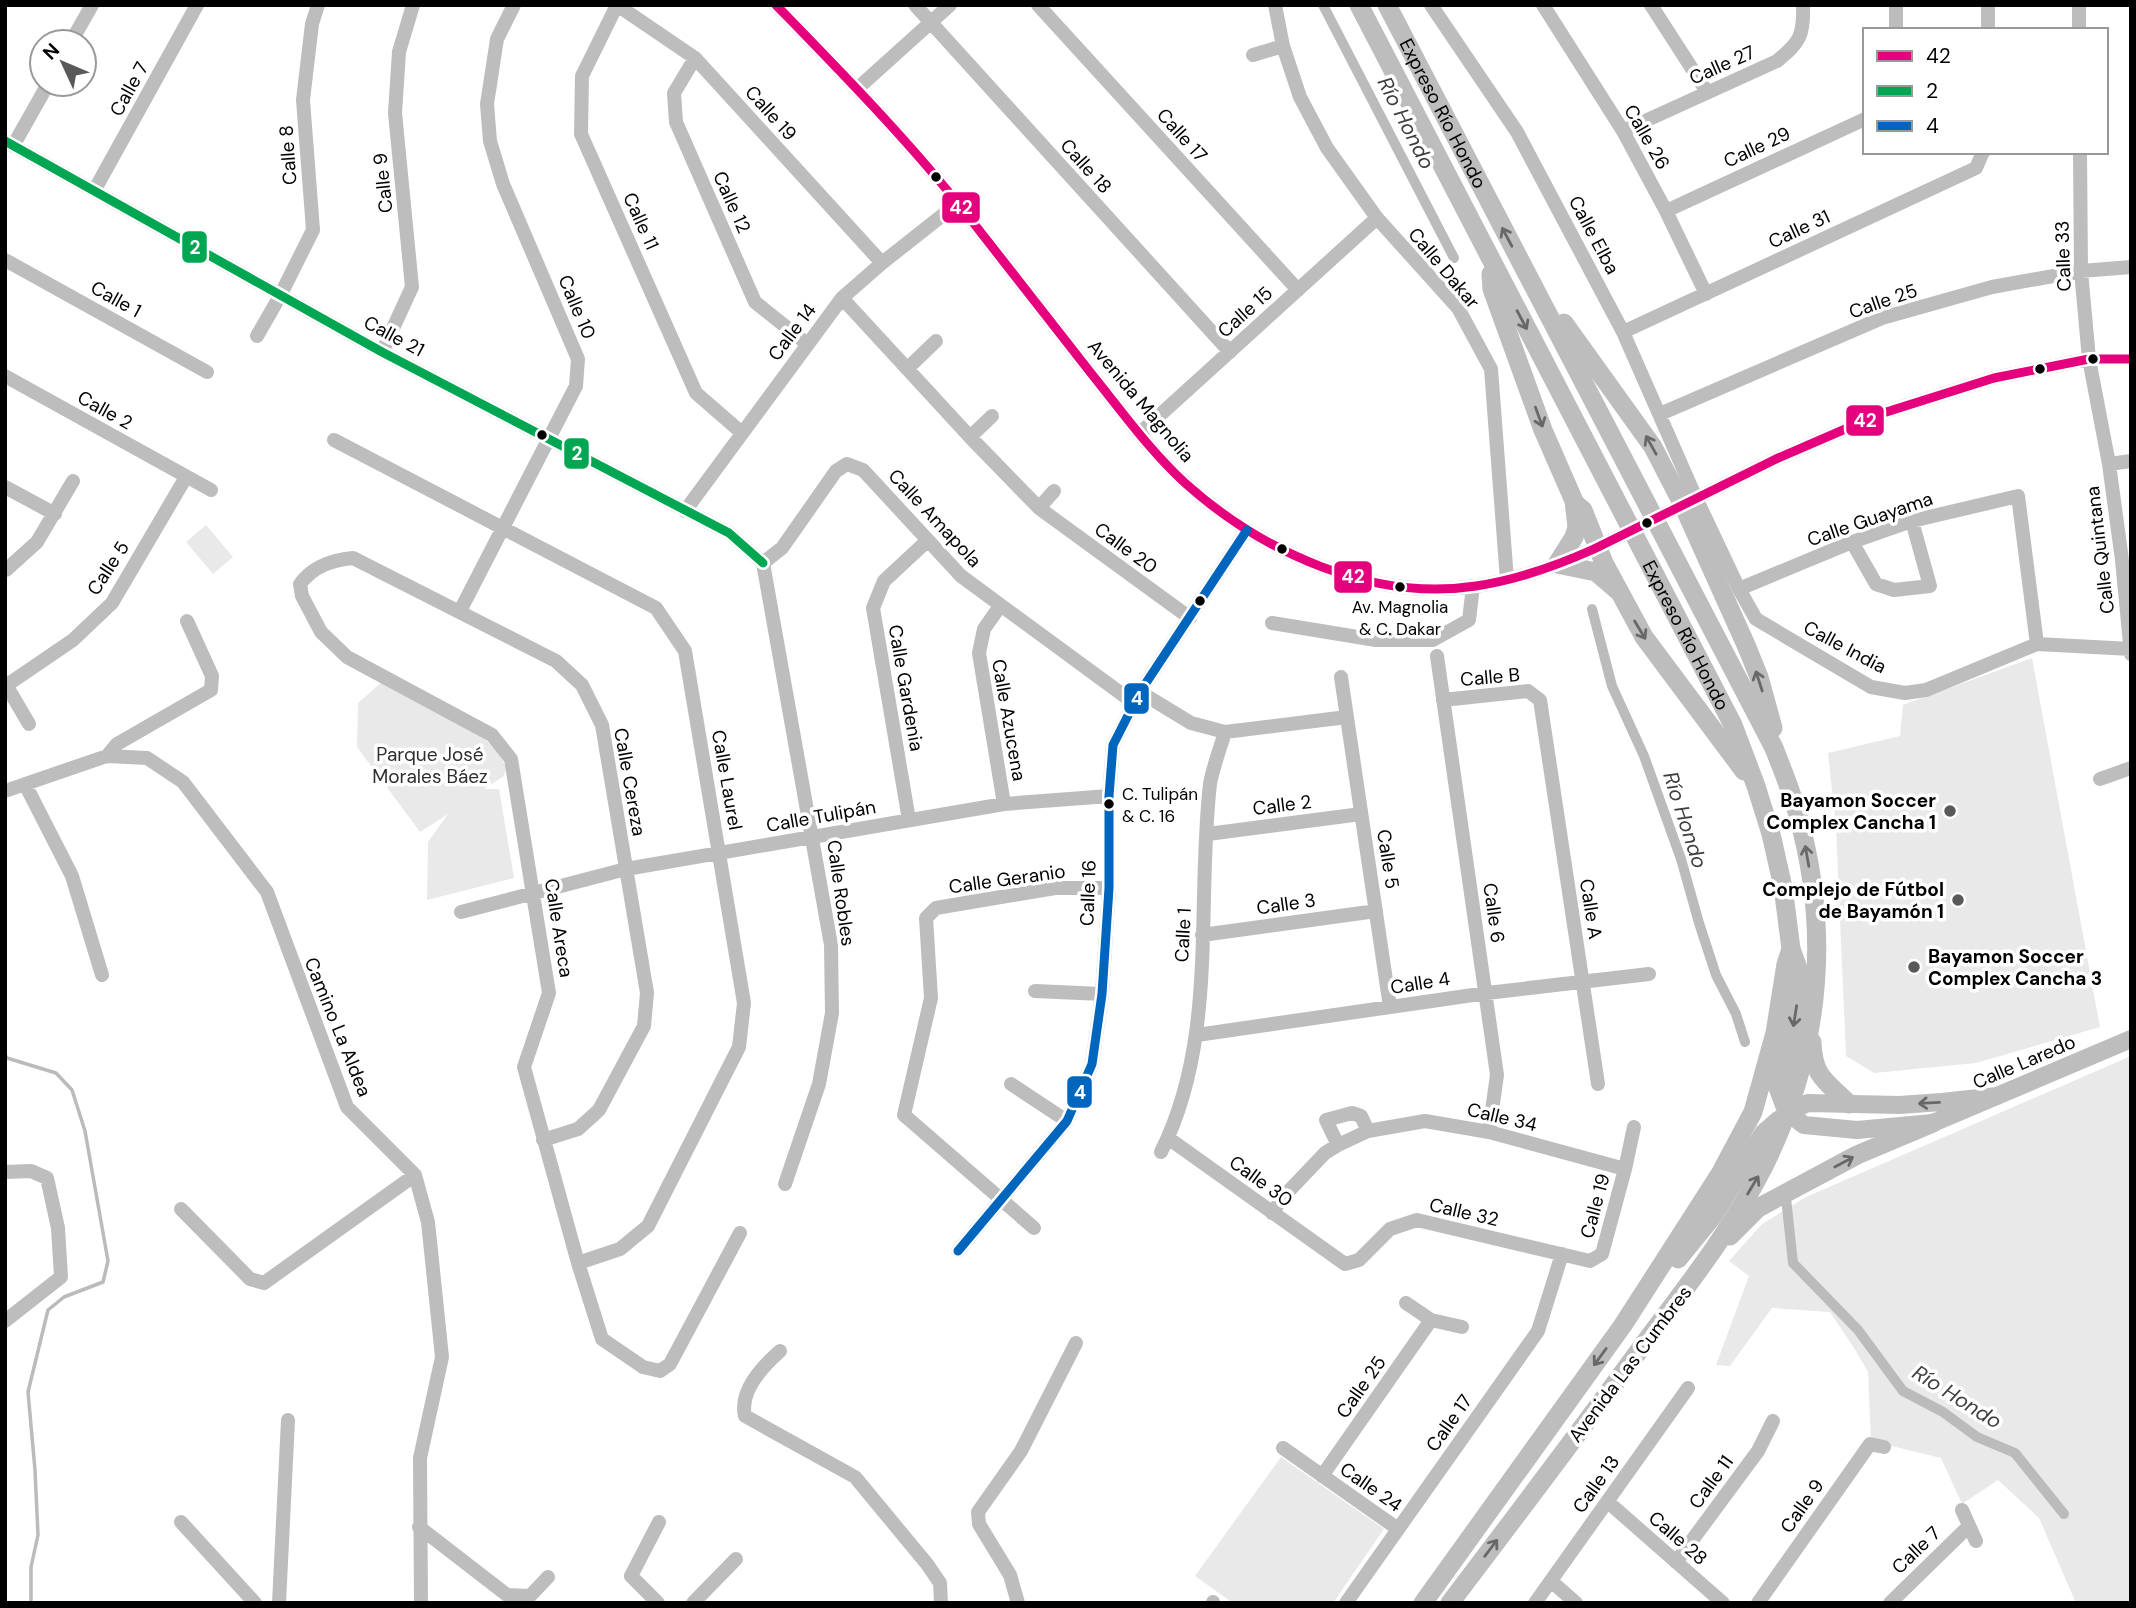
<svg xmlns="http://www.w3.org/2000/svg" width="2136" height="1608" font-family="'DM Sans',sans-serif">
  <style>
    .green { fill: #e9e9e9 }
    .lines { fill: none; stroke-linecap: round; stroke-linejoin: round }
    .stream { stroke: #bbb; stroke-width: 3.5 }
    .canal { stroke: #bbb; stroke-width: 10 }
    .minor { stroke: #bdbdbd; stroke-width: 14 }
    .major { stroke: #bdbdbd; stroke-width: 18 }
    .highway { stroke: #bdbdbd; stroke-width: 19 }
    .bus-1-casing { stroke: #fff; stroke-width: 14 }
    .bus-2-casing { stroke: #fff; stroke-width: 14 }
    .bus-3-casing { stroke: #fff; stroke-width: 14 }
    .bus-1 { stroke: #e5007d; stroke-width: 9 }
    .bus-2 { stroke: #00a651; stroke-width: 9 }
    .bus-3 { stroke: #0065bd; stroke-width: 9 }
    .oneway { stroke: #686868 }
    .bus-dot { fill: #000; stroke: #fff; stroke-width: 2.5 }
    .poi-dot { fill: #595959; stroke: #fff; stroke-width: 2.5 }
    .labels { text-anchor: middle; dominant-baseline: central; stroke-width: 7; stroke-linejoin: round; paint-order: stroke }
    .bus-label { font-size: 17px; fill: #000; stroke: #fff }
    .street-label { font-size: 19px; fill: #000; stroke: #fff }
    .park-label { font-size: 19px; fill: #2e2e2e; stroke: #fff }
    .poi-label { font-size: 19px; font-weight: bold; fill: #000; stroke: #fff; text-anchor: end }
    .water-label { font-size: 21px; font-style: italic; fill: #3f3f3f; stroke: #fff }
    .line-badge { stroke: #fff; stroke-width: 2.5 }
    .badge-label { font-size: 19px; text-anchor: middle; font-weight: bold; fill: #fff }
  </style>
  <rect width="100%" height="100%" fill="#fff"/>
  <path class="green" d="M206,525L233,557L213,574L186,542Z
    M2032,658L2100,1027L1976,1063L1874,1073L1846,1056L1836,827L1828,753L1900,736L1903,705Z
    M383,681L485,739L500,754L506,768L504,776L484,789H499L514,878L427,900L428,842L448,814L420,832L357,747L358,703Z
    M2131,1056V1603H2076L2039,1518L1998,1480L1962,1504L1941,1458L1871,1441L1868,1372L1854,1348L1830,1312L1772,1308L1730,1366L1716,1365L1749,1276L1729,1261L1762,1224L1806,1197Z
    M1281,1457L1384,1529L1333,1603H1233L1195,1576Z"/>
  <g class="lines">
    <path class="stream" d="M5,1055L7,1058L56,1073L72,1090L85,1131L108,1261L103,1282L64,1297L48,1310L28,1392L35,1470L38,1535L31,1567V1603"/>
    <path class="canal" d="M1323,5L1454,258
      M1592,609L1612,686L1644,756L1681,859L1699,923L1716,975L1736,1014L1745,1042
      M1786,1198L1793,1263L1858,1330L1903,1391L1943,1412L1977,1437L2015,1453L2064,1514"/>
    <path class="minor" d="M617,5L582,76L581,134L696,393L742,433
      M617,5L695,58L882,263
      M776,5C842,73 909,141 968,216C1010,270 1052,323 1094,377C1123,413 1151,452 1185,483C1262,552 1372,602 1476,586C1517,580 1556,566 1594,549L1776,459L1880,414L1994,378L2089,359H2131
      M915,5L1230,352
      M1038,5L1298,290
      M1275,5L1283,46L1300,97L1327,148L1377,218L1458,308L1491,369L1507,580
      M1431,5L1517,132L1623,332L1696,498L1739,589L1756,619L1871,687L1905,693L1926,690L2037,644L2131,649
      M1543,5L1623,131L1666,211L1706,294
      M1651,5L1707,92
      M1896,5V30
      M1988,5V30
      M2079,5V30
      M71,42L92,5
      M1253,55L1283,46
      M695,58L674,93L676,122L755,302L806,343
      M858,88L950,5
      M1623,131L1777,61C1800,42 1804,36 1803,5
      M5,141L382,352L729,533L763,563
      M13,146L48,84
      M2080,152L2081,271L2089,359L2109,464L2122,560L2131,654
      M94,191L197,5
      M1666,211L1865,119
      M5,260L207,372
      M842,298L970,437L1039,508L1190,618
      M1623,332L1976,168L1983,152
      M257,336L280,296L313,230L303,100L312,24L318,5
      M382,352L412,287L395,113L399,52L413,5
      M907,369L936,341
      M5,376L211,490
      M1660,414L1882,318L1992,287L2081,271L2131,267
      M1139,434L1377,218
      M970,437L992,416
      M334,440L656,608L685,651L744,1003L739,1047L648,1226L620,1249L578,1263
      M2109,464L2131,461
      M5,487L55,514
      M1039,508L1054,491
      M685,511L842,298L882,263L958,203
      M1852,542L1876,584L1894,590L1930,586L1912,521
      M763,563L831,945L832,1013L819,1084L785,1184
      M763,563L782,548L836,471L847,464L863,470L961,576L1134,703
      M6,570L37,542L73,481
      M1739,589L1852,542L1912,521L2018,496L2037,644
      M1000,606L984,629L979,653L1004,804
      M460,611L576,386L578,359L503,184L490,141L487,104L497,39L514,5
      M1272,623L1376,640H1433L1469,620L1473,586
      M1437,656L1497,1075L1489,1132
      M1341,677L1390,1007
      M5,683L29,724
      M7,685L73,640L112,603L186,477
      M1140,692L1191,723L1225,732L1347,717
      M1443,700L1528,691L1540,700L1598,1084
      M107,756L117,744L211,690L212,676L187,621
      M2100,779L2131,768
      M25,784L72,876L102,975
      M5,791L107,756L147,758L183,782L267,892L347,1107L415,1175L428,1222L442,1357L420,1458L421,1603
      M909,820L873,608L884,581L927,541
      M1208,834L1361,814
      M461,912L626,869L1004,804L1109,796
      M1202,935L1376,911
      M1035,991L1102,994
      M1197,1035L1487,993L1649,974
      M1011,1084L1067,1121
      M1168,1138L1345,1264L1359,1260L1390,1229L1417,1220L1590,1261L1602,1254L1625,1169L1634,1127
      M543,1140L578,1129L599,1110L644,1026L647,993L602,725L582,685L556,661L353,558C332,560 313,566 300,584L302,596L321,632L347,657L492,735L511,759L549,993L524,1067L578,1263L602,1339L643,1367L660,1371L670,1364L740,1233
      M1338,1145L1326,1120L1352,1113L1361,1116L1368,1131
      M1161,1152C1218,1039 1196,906 1210,784C1213,767 1220,749 1225,732
      M5,1172L31,1171L47,1178L58,1228L61,1277L5,1321
      M181,1209L250,1279L264,1283L415,1175
      M1272,1213L1285,1195L1325,1153L1338,1145L1368,1131L1425,1121L1489,1132L1625,1169
      M1034,1228L904,1115L931,998L926,918L936,908L1055,888H1109
      M958,1251L1067,1121L1092,1064L1102,994L1109,888V796L1113,745L1140,692L1247,530
      M1406,1303L1431,1320L1462,1327
      M780,1351C762,1367 739,1391 745,1416L855,1477L927,1564L940,1583L941,1603
      M1283,1448L1398,1529
      M1322,1476L1431,1320
      M1608,1502L1723,1603
      M1962,1510L1976,1541
      M181,1522L255,1603
      M419,1527L507,1595L530,1596L548,1577
      M1676,1562L1758,1451L1773,1421
      M1551,1581L1576,1603
      M1213,1602V1603
      M279,1603L288,1420
      M658,1603L631,1576L659,1522
      M693,1603L736,1559
      M1018,1603L1010,1575L979,1524L978,1512L1021,1451L1076,1343
      M1346,1603L1538,1331L1562,1254
      M1535,1603L1688,1388
      M1758,1603L1870,1444L1884,1447
      M1890,1603L1969,1526"/>
    <path class="major" d="M1997,1096L1942,1102L1899,1105L1808,1103L1787,1112L1804,1125L1857,1130L1933,1123L2131,1039"/>
    <g class="highway">
      <path id="s1" d="M1359,5L1733,725L1756,786L1771,834L1783,887L1791,949L1786,964L1775,1033L1753,1112L1720,1174L1623,1325L1423,1603"/>
      <path id="s2" d="M1387,5L1774,748C1782,769 1791,790 1797,812C1832,934 1820,1052 1764,1166C1732,1229 1688,1285 1646,1341C1582,1429 1516,1516 1450,1603"/>
      <path d="M1491,274L1492,289L1543,430L1574,501L1577,527L1574,537L1557,564L1596,572L1617,590"/>
      <path d="M1564,323L1653,447L1683,505L1746,645L1759,677L1773,728"/>
      <path d="M1577,505L1583,510L1604,563L1644,637L1744,771"/>
      <path d="M1812,1042C1813,1077 1826,1081 1849,1104"/>
      <path d="M1787,1112L1777,1085L1794,1025L1799,985V971L1791,949"/>
      <path d="M1730,1236L1758,1208L1857,1155L1933,1123"/>
      <path d="M1678,1259L1713,1216L1764,1133L1779,1120"/>
    </g>
    <g class="bus-1-casing">
      <path id="bus-1" d="M776,5C842,73 909,141 968,216C1010,270 1052,323 1094,377C1123,413 1151,452 1185,483C1262,552 1372,602 1476,586C1517,580 1556,566 1594,549L1776,459L1880,414L1994,378L2089,359H2131"/>
    </g>
    <g class="bus-2-casing">
      <path id="bus-2" d="M5,141L382,352L729,533L763,563"/>
    </g>
    <g class="bus-3-casing">
      <path id="bus-3" d="M958,1251L1067,1121L1092,1064L1102,994L1109,888V796L1113,745L1140,692L1247,530"/>
    </g>
    <use href="#bus-1" class="bus-1"/>
    <use href="#bus-2" class="bus-2"/>
    <use href="#bus-3" class="bus-3"/>
  </g>
  <defs><path id="oneway-shaft" d="M-6 0H5M1.5-3L5.5 0L1.5 3" fill="none" stroke-width="1.6" stroke-linecap="round" stroke-linejoin="round" transform="scale(1.75)"/></defs>
  <g class="oneway">
    <use href="#oneway-shaft" transform="translate(1507 237) rotate(-118)"/>
    <use href="#oneway-shaft" transform="translate(1522 320) rotate(62)"/>
    <use href="#oneway-shaft" transform="translate(1539 417) rotate(70)"/>
    <use href="#oneway-shaft" transform="translate(1651 445) rotate(-119)"/>
    <use href="#oneway-shaft" transform="translate(1640 630) rotate(59)"/>
    <use href="#oneway-shaft" transform="translate(1759 681) rotate(-108)"/>
    <use href="#oneway-shaft" transform="translate(1807 856) rotate(-100)"/>
    <use href="#oneway-shaft" transform="translate(1795 1016) rotate(99)"/>
    <use href="#oneway-shaft" transform="translate(1929 1103) rotate(177)"/>
    <use href="#oneway-shaft" transform="translate(1844 1162) rotate(-28)"/>
    <use href="#oneway-shaft" transform="translate(1753 1185) rotate(-59)"/>
    <use href="#oneway-shaft" transform="translate(1600 1357) rotate(126)"/>
    <use href="#oneway-shaft" transform="translate(1491 1548) rotate(-53)"/>
  </g>
  <g class="bus-dot">
    <circle cx="936" cy="177" r="6"/>
    <circle cx="2093" cy="359" r="6"/>
    <circle cx="2040" cy="369" r="6"/>
    <circle cx="542" cy="435" r="6"/>
    <circle cx="1647" cy="523" r="6"/>
    <circle cx="1282" cy="549" r="6"/>
    <circle cx="1400" cy="587" r="6"/>
    <circle cx="1200" cy="601" r="6"/>
    <circle cx="1109" cy="804" r="6"/>
  </g>
  <g class="poi-dot">
    <circle cx="1950" cy="811" r="7"/>
    <circle cx="1958" cy="900" r="7"/>
    <circle cx="1914" cy="967" r="7"/>
  </g>
  <g class="labels">
    <g class="bus-label">
      <text x="1400" y="607">Av. Magnolia<tspan x="1400" dy="22">&amp; C. Dakar</tspan></text>
      <text x="1122" y="794" text-anchor="start">C. Tulipán<tspan x="1122" dy="22">&amp; C. 16</tspan></text>
    </g>
    <g class="street-label">
      <text transform="translate(1722 65) rotate(-24)">Calle 27</text>
      <text transform="translate(129 89) rotate(-61)">Calle 7</text>
      <text transform="translate(771 113) rotate(48)">Calle 19</text>
      <text stroke="none"><textPath href="#s2" startOffset="122">Expreso Río Hondo</textPath></text>
      <text transform="translate(1182 135) rotate(48)">Calle 17</text>
      <text transform="translate(1647 137) rotate(60)">Calle 26</text>
      <text transform="translate(1757 147) rotate(-25)">Calle 29</text>
      <text transform="translate(288 155) rotate(-94)">Calle 8</text>
      <text transform="translate(1086 166) rotate(48)">Calle 18</text>
      <text transform="translate(383 183) rotate(-96)">Calle 9</text>
      <text transform="translate(732 202) rotate(66)">Calle 12</text>
      <text transform="translate(641 221) rotate(66)">Calle 11</text>
      <text transform="translate(1799 229) rotate(-25)">Calle 31</text>
      <text transform="translate(1594 235) rotate(62)">Calle Elba</text>
      <text transform="translate(2063 256) rotate(-92)">Calle 33</text>
      <text transform="translate(1444 268) rotate(50)">Calle Dakar</text>
      <text transform="translate(116 299) rotate(29)">Calle 1</text>
      <text transform="translate(1883 301) rotate(-19)">Calle 25</text>
      <text transform="translate(577 307) rotate(67)">Calle 10</text>
      <text transform="translate(1245 312) rotate(-42)">Calle 15</text>
      <text transform="translate(792 332) rotate(-53)">Calle 14</text>
      <text transform="translate(394 336) rotate(28)">Calle 21</text>
      <text transform="translate(1141 401) rotate(50)">Avenida Magnolia</text>
      <text transform="translate(105 410) rotate(29)">Calle 2</text>
      <text transform="translate(935 518) rotate(47)">Calle Amapola</text>
      <text transform="translate(1870 519) rotate(-19)">Calle Guayama</text>
      <text transform="translate(1126 548) rotate(36)">Calle 20</text>
      <text transform="translate(2100 550) rotate(-97)">Calle Quintana</text>
      <text transform="translate(108 568) rotate(-57)">Calle 5</text>
      <text stroke="none"><textPath href="#s1" startOffset="710">Expreso Río Hondo</textPath></text>
      <text transform="translate(1845 647) rotate(28)">Calle India</text>
      <text transform="translate(1490 677) rotate(-5)">Calle B</text>
      <text transform="translate(906 688) rotate(80)">Calle Gardenia</text>
      <text transform="translate(1009 720) rotate(80)">Calle Azucena</text>
      <text transform="translate(727 780) rotate(80)">Calle Laurel</text>
      <text transform="translate(630 782) rotate(80)">Calle Cereza</text>
      <text transform="translate(1282 805) rotate(-7)">Calle 2</text>
      <text transform="translate(821 816) rotate(-10)">Calle Tulipán</text>
      <text transform="translate(1388 859) rotate(81)">Calle 5</text>
      <text transform="translate(1007 879) rotate(-8)">Calle Geranio</text>
      <text transform="translate(841 893) rotate(82)">Calle Robles</text>
      <text transform="translate(1088 893) rotate(-88)">Calle 16</text>
      <text transform="translate(1286 904) rotate(-8)">Calle 3</text>
      <text transform="translate(1591 909) rotate(81)">Calle A</text>
      <text transform="translate(1494 913) rotate(82)">Calle 6</text>
      <text transform="translate(559 928) rotate(81)">Calle Areca</text>
      <text transform="translate(1183 935) rotate(-87)">Calle 1</text>
      <text transform="translate(1420 983) rotate(-9)">Calle 4</text>
      <text transform="translate(338 1027) rotate(68)">Camino La Aldea</text>
      <text transform="translate(2024 1062) rotate(-23)">Calle Laredo</text>
      <text transform="translate(1502 1117) rotate(13)">Calle 34</text>
      <text transform="translate(1261 1181) rotate(36)">Calle 30</text>
      <text transform="translate(1595 1206) rotate(-75)">Calle 19</text>
      <text transform="translate(1464 1212) rotate(13)">Calle 32</text>
      <text transform="translate(1630 1364) rotate(-53)">Avenida Las Cumbres</text>
      <text transform="translate(1361 1387) rotate(-55)">Calle 25</text>
      <text transform="translate(1449 1423) rotate(-55)">Calle 17</text>
      <text transform="translate(1711 1482) rotate(-54)">Calle 11</text>
      <text transform="translate(1596 1484) rotate(-55)">Calle 13</text>
      <text transform="translate(1371 1487) rotate(35)">Calle 24</text>
      <text transform="translate(1802 1506) rotate(-55)">Calle 9</text>
      <text transform="translate(1678 1538) rotate(41)">Calle 28</text>
      <text transform="translate(1916 1550) rotate(-44)">Calle 7</text>
    </g>
    <g class="park-label">
      <text x="430" y="754">Parque José<tspan x="430" dy="22">Morales Báez</tspan></text>
    </g>
    <g class="poi-label">
      <text x="1936" y="800">Bayamon Soccer<tspan x="1936" dy="22">Complex Cancha 1</tspan></text>
      <text x="1944" y="889">Complejo de Fútbol<tspan x="1944" dy="22">de Bayamón 1</tspan></text>
      <text x="1928" y="956" text-anchor="start">Bayamon Soccer<tspan x="1928" dy="22">Complex Cancha 3</tspan></text>
    </g>
    <g class="water-label">
      <text transform="translate(1406 123) rotate(63)">Río Hondo</text>
      <text transform="translate(1685 820) rotate(72)">Río Hondo</text>
      <text transform="translate(1957 1397) rotate(32)">Río Hondo</text>
    </g>
  </g>
  <g class="line-badge">
    <rect x="941" y="191" width="40" height="33" rx="7" fill="#e5007d"/>
    <rect x="181" y="230" width="27" height="34" rx="7" fill="#00a651"/>
    <rect x="1845" y="404" width="40" height="33" rx="7" fill="#e5007d"/>
    <rect x="563" y="437" width="27" height="33" rx="7" fill="#00a651"/>
    <rect x="1333" y="560" width="40" height="34" rx="7" fill="#e5007d"/>
    <rect x="1123" y="682" width="27" height="33" rx="7" fill="#0065bd"/>
    <rect x="1066" y="1075" width="27" height="34" rx="7" fill="#0065bd"/>
  </g>
  <g class="badge-label">
    <text x="961" y="214">42</text>
    <text x="195" y="254">2</text>
    <text x="1865" y="427">42</text>
    <text x="577" y="460">2</text>
    <text x="1353" y="583">42</text>
    <text x="1137" y="705">4</text>
    <text x="1080" y="1099">4</text>
  </g>
  <rect width="2136" height="1608" fill="none" stroke="#000000" stroke-width="14"/>
  <rect x="1863" y="28" width="245" height="126" fill="#ffffff" stroke="#999999" stroke-width="2"/>
  <rect x="1877" y="51" width="35" height="10" fill="#e5007d" stroke="#999999" stroke-width="2"/>
  <text x="1926" y="63" font-size="21" fill="#000000">42</text>
  <rect x="1877" y="86" width="35" height="10" fill="#00a651" stroke="#999999" stroke-width="2"/>
  <text x="1926" y="98" font-size="21" fill="#000000">2</text>
  <rect x="1877" y="121" width="35" height="10" fill="#0065bd" stroke="#999999" stroke-width="2"/>
  <text x="1926" y="133" font-size="21" fill="#000000">4</text>
  <g transform="translate(63 63) rotate(314)"><circle r="33" fill="#ffffff" stroke="#999999" stroke-width="2"/>
  <path d="M0-5L12 26L0 18L-12 26Z" fill="#595959"/>
  <text y="-10" font-size="19" font-weight="bold" text-anchor="middle" fill="#000000">N</text>
  </g>
</svg>
